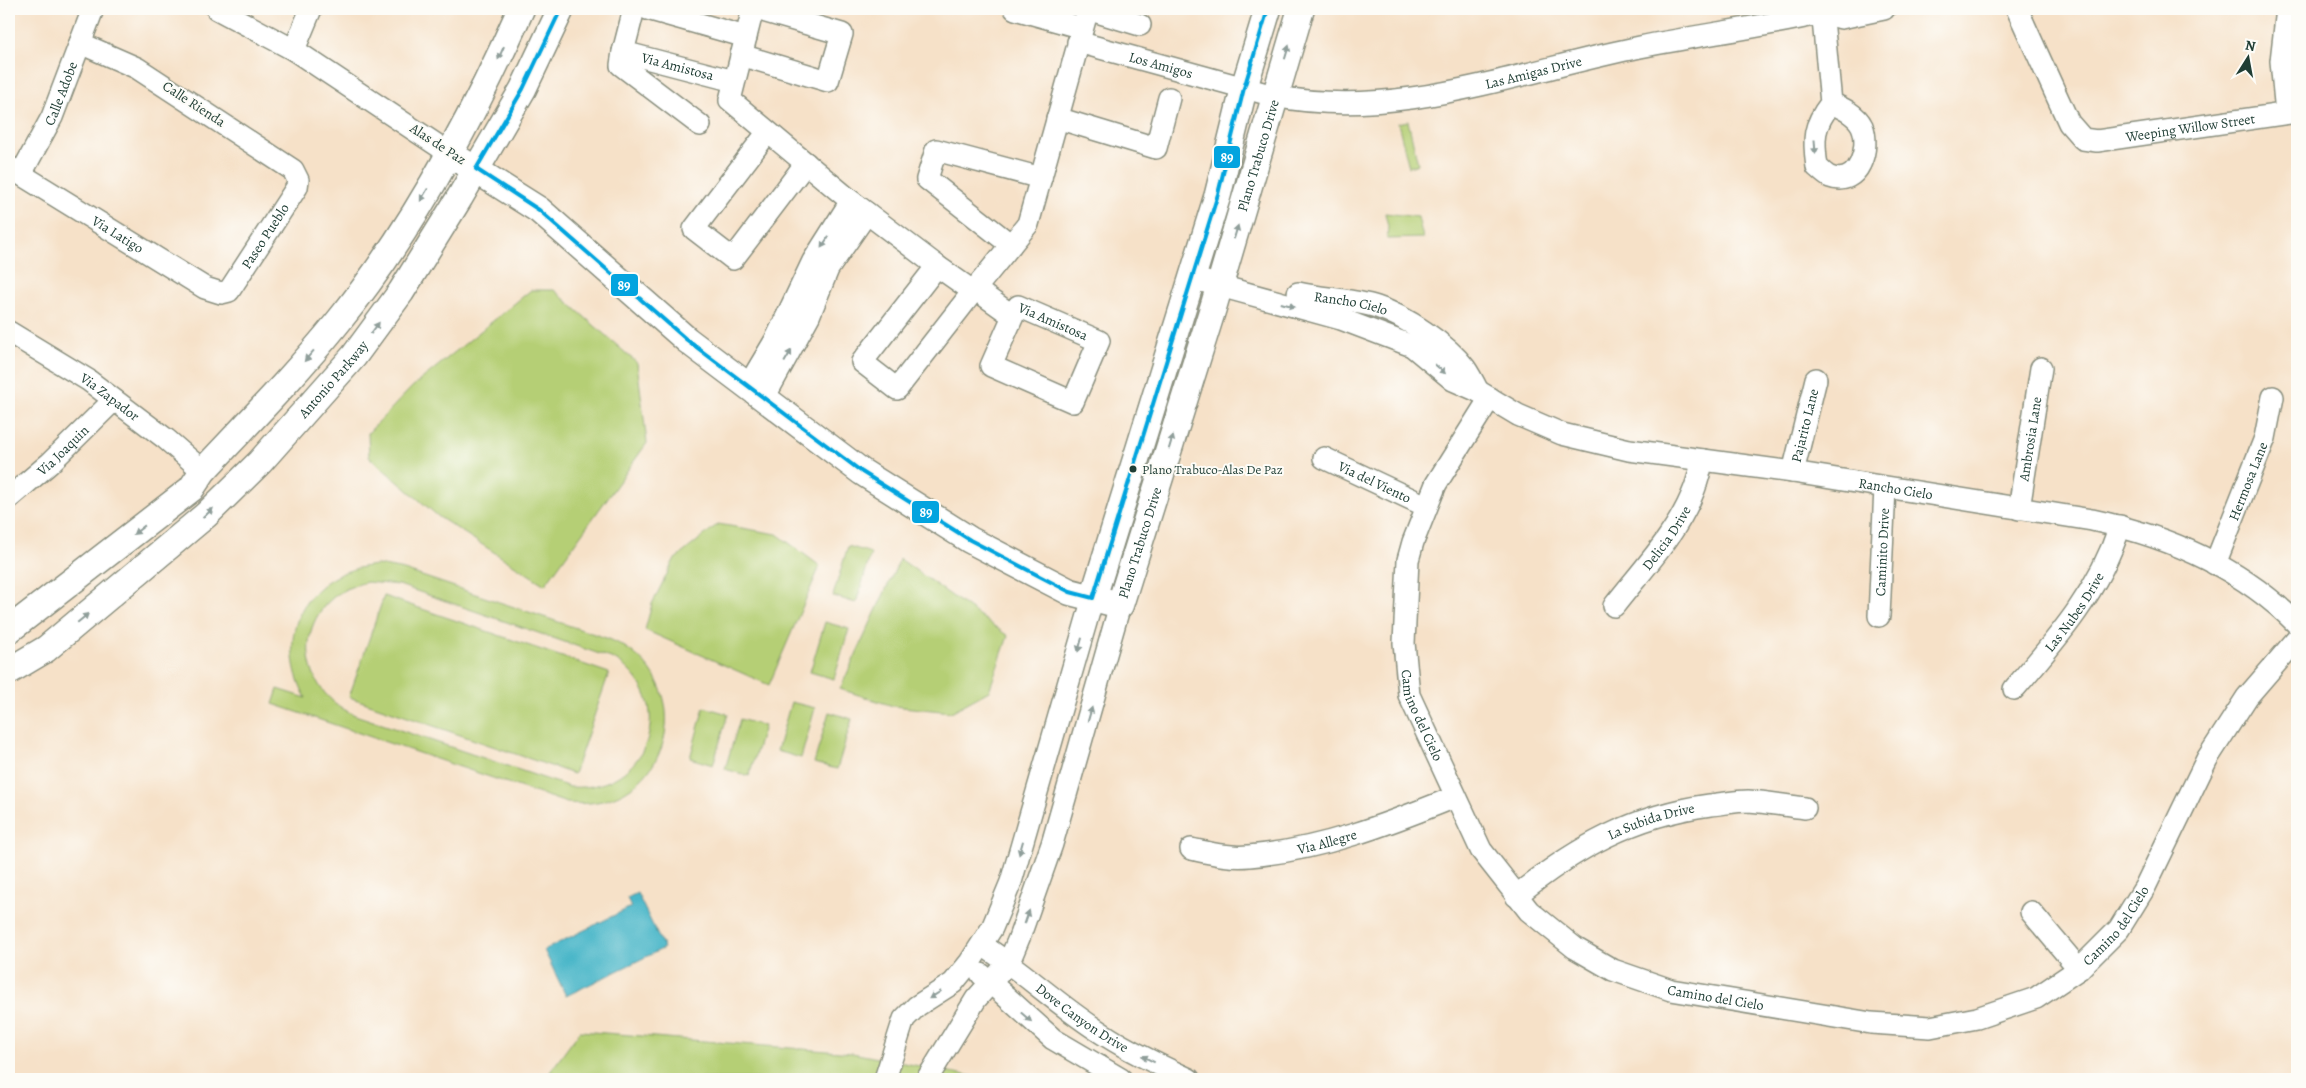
<svg xmlns="http://www.w3.org/2000/svg" width="2306" height="1088" font-family="Alegreya,serif">
  <style>
    .green { fill: #b5cf75; stroke: #6a8654; fill-rule: evenodd }
    .water { fill: #4cb7c9; stroke: #367a7e }
    .lines { fill: none; stroke-linecap: round; stroke-linejoin: round }
    .minor-casing { stroke: #8a8f7e; stroke-width: 24 }
    .major-casing { stroke: #8a8f7e; stroke-width: 29 }
    .minor { stroke: #fff; stroke-width: 21 }
    .major { stroke: #fff; stroke-width: 26 }
    .bus-1-casing { stroke: #fdfcf7; stroke-width: 8 }
    .bus-1 { stroke: #03a4df; stroke-width: 4 }
    .oneway { fill: #8f9e9a }
    .bus-dot { fill: #1f3d34; stroke: #fdfcf7; stroke-width: 2 }
    .labels { text-anchor: middle; dominant-baseline: central; stroke-width: 4; stroke-linejoin: round; paint-order: stroke }
    .bus-label { font-size: 13px; fill: #1f3d34; stroke: #fdfcf7; text-anchor: start }
    .street-label { font-size: 14px; fill: #1f3d34; stroke: #fdfcf7 }
    .line-badge { stroke: #fdfcf7; stroke-width: 2 }
    .badge-label { font-size: 14px; text-anchor: middle; font-weight: bold; fill: #fff }
  </style>
  <rect width="100%" height="100%" fill="#fdfcf7"/>
  <filter id="ink" filterUnits="userSpaceOnUse"><feTurbulence type="fractalNoise" baseFrequency=".02" numOctaves="2"/><feDisplacementMap in="SourceGraphic" scale="10" xChannelSelector="R" yChannelSelector="G"/><feConvolveMatrix kernelMatrix="1 2 1 2 8 2 1 2 1" color-interpolation-filters="sRGB"/></filter>
  <filter id="wash" filterUnits="userSpaceOnUse"><feTurbulence type="fractalNoise" baseFrequency=".0096" numOctaves="4" result="noise"/><feDisplacementMap in="SourceGraphic" scale="20" xChannelSelector="R" yChannelSelector="G"/><feGaussianBlur stdDeviation="1.12" result="paint"/><feColorMatrix in="noise" values="0 0 0 0 0 0 0 0 0 0 0 0 0 0 0 0 0 1.4 0 .05"/><feComposite in="paint" operator="in"/></filter>
  <g filter="url(#wash)">
    <rect width="100%" height="100%" fill="#f6e1c8"/>
    <path class="green" d="M1408,121L1418,164L1409,167L1398,123Z
      M1385,213L1418,217L1423,238L1387,239L1388,226Z
      M531,290H554L637,363L647,443L545,585L439,517L369,457L368,433L412,387Z
      M718,524L777,534L820,566L769,685L645,630L652,604L674,560Z
      M848,546L871,553L856,603L833,596Z
      M900,559L1008,636L989,691L951,712L893,706L840,689Z
      M378,565L404,570L609,639C706,679 672,814 567,803L273,704L278,689L306,698C272,635 305,570 378,565ZM367,582L399,585L614,659C681,701 649,793 570,787L355,715C288,686 295,597 367,582Z
      M384,596L609,673L574,774L349,697Z
      M825,622L849,629L834,679L810,672Z
      M791,702L815,708L801,758L777,751Z
      M704,707L728,714L713,765L690,758Z
      M829,712L852,719L837,769L814,763Z
      M740,719L764,726L749,776L725,769Z
      M580,1031L852,1053L986,1079H545Z"/>
    <path class="water" d="M637,893L664,948L566,996L544,950L631,907L627,898Z"/>
  </g>
  <g filter="url(#ink)">
    <g class="lines">
      <g class="minor-casing">
        <g id="minor">
          <path d="M217,9L294,50L449,153"/>
          <path id="s1" d="M634,9L623,52L734,81"/>
          <path d="M647,9L746,37"/>
          <path d="M753,9L730,100L851,201L937,266L967,287L975,289L1028,224L1088,9"/>
          <path d="M1015,9L1082,28"/>
          <path d="M1087,9L1140,25"/>
          <path d="M1822,9L1831,103C1813,126 1813,138 1817,167C1821,170 1825,175 1830,177C1859,188 1871,147 1862,126C1856,114 1842,108 1831,103"/>
          <path id="s2" d="M2017,9L2069,123L2083,139L2097,141L2297,112"/>
          <path id="s3" d="M1078,42L1274,96C1398,121 1520,71 1640,47C1700,35 1762,27 1823,13L1841,18L1884,9"/>
          <path d="M294,50L311,9"/>
          <path d="M623,52L621,65L700,125"/>
          <path d="M741,55L828,81L842,34L756,9"/>
          <path d="M2286,113L2281,61L2287,9"/>
          <path d="M1057,118L1156,148L1169,98"/>
          <path d="M767,133L694,229L733,259L806,163"/>
          <path id="s4" d="M9,167L205,288L221,293L229,291L297,187L298,180L293,170L137,68L80,43"/>
          <path id="s5" d="M21,174L52,117L93,9"/>
          <path d="M1011,245L927,179L936,150L1041,178"/>
          <path id="s6" d="M937,266L862,362L897,389L975,289L1013,316L1018,306L1099,341L1073,402L991,366L1013,316"/>
          <path id="s7" d="M1191,278L1341,319L1412,346L1453,380L1478,391L1518,415L1562,434L1629,450L1793,472L2092,520C2167,536 2242,568 2297,624"/>
          <path id="s8" d="M1298,293C1324,299 1352,299 1377,307C1405,316 1447,344 1465,368C1470,375 1474,383 1478,391"/>
          <path id="s9" d="M9,332L88,380L166,439L203,471"/>
          <path d="M748,386L776,339L813,261L851,201"/>
          <path d="M764,398L809,316L828,269L867,213"/>
          <path id="s10" d="M1490,398L1436,484L1413,542L1408,560L1404,643L1409,695L1481,850L1529,911L1575,948L1613,970L1671,990L1871,1023L1930,1027L1977,1018L2036,998L2079,969L2119,929L2145,887L2207,759L2247,697L2297,639"/>
          <path id="s11" d="M1324,458L1426,506"/>
          <path id="s12" d="M1793,472L1816,379"/>
          <path id="s13" d="M9,498L50,463L114,400"/>
          <path id="s14" d="M2019,509L2041,368"/>
          <path id="s15" d="M2215,564L2265,438L2273,397"/>
          <path id="s16" d="M1614,606C1642,570 1678,533 1694,490C1698,480 1700,470 1703,460"/>
          <path id="s17" d="M1879,616L1885,488"/>
          <path id="s18" d="M2014,689C2058,638 2099,591 2120,526"/>
          <path id="s19" d="M1191,849C1210,853 1229,858 1249,856C1321,850 1388,824 1455,797"/>
          <path id="s20" d="M1516,896C1575,848 1634,815 1710,805C1722,804 1736,801 1748,801C1767,802 1786,806 1805,808"/>
          <path d="M2031,912L2079,969"/>
          <path id="s21" d="M982,945C1026,973 1063,1010 1108,1037C1133,1053 1161,1066 1189,1079"/>
          <path d="M981,974L1053,1039L1121,1079"/>
          <path d="M885,1079L904,1019L917,1006L953,983L970,962L992,928L1011,882L1093,598"/>
          <path d="M927,1079L976,999L1009,962L1019,938L1052,844L1120,605"/>
        </g>
      </g>
      <g class="major-casing">
        <g id="major">
          <path id="s22" d="M449,153L539,210L687,340L862,472L970,540L1070,592L1120,605L1213,308L1301,9"/>
          <path d="M1093,598L1218,194L1244,88L1268,9"/>
          <path d="M9,630L191,489L203,471C249,422 296,374 338,322C413,230 473,117 521,9"/>
          <path id="s23" d="M9,671L46,649L206,515L260,462L354,356L401,292L460,197L523,89L561,9"/>
        </g>
      </g>
      <use href="#minor" class="minor"/>
      <use href="#major" class="major"/>
      <g class="bus-1-casing">
        <path id="bus-1" d="M476,169L539,210L687,340L862,472L970,540L1070,592L1093,598
          M476,169L523,89L561,9
          M1093,598L1218,194L1244,88L1268,9"/>
      </g>
      <use href="#bus-1" class="bus-1"/>
    </g>
    <defs><path id="oneway-solid" d="M-6-.8H1V-3.2L6.5 0L1 3.2V.8H-6Z" transform="scale(1.25)"/></defs>
    <g class="oneway">
      <use href="#oneway-solid" transform="translate(1287 52) rotate(-73)"/>
      <use href="#oneway-solid" transform="translate(501 53) rotate(114)"/>
      <use href="#oneway-solid" transform="translate(1815 147) rotate(86)"/>
      <use href="#oneway-solid" transform="translate(424 195) rotate(121)"/>
      <use href="#oneway-solid" transform="translate(1236 232) rotate(-73)"/>
      <use href="#oneway-solid" transform="translate(825 242) rotate(123)"/>
      <use href="#oneway-solid" transform="translate(1288 305) rotate(15)"/>
      <use href="#oneway-solid" transform="translate(375 328) rotate(-54)"/>
      <use href="#oneway-solid" transform="translate(309 356) rotate(131)"/>
      <use href="#oneway-solid" transform="translate(788 356) rotate(-60)"/>
      <use href="#oneway-solid" transform="translate(1440 369) rotate(41)"/>
      <use href="#oneway-solid" transform="translate(1171 442) rotate(-73)"/>
      <use href="#oneway-solid" transform="translate(208 513) rotate(-43)"/>
      <use href="#oneway-solid" transform="translate(139 530) rotate(142)"/>
      <use href="#oneway-solid" transform="translate(83 618) rotate(-40)"/>
      <use href="#oneway-solid" transform="translate(1080 645) rotate(106)"/>
      <use href="#oneway-solid" transform="translate(1090 714) rotate(-74)"/>
      <use href="#oneway-solid" transform="translate(1021 848) rotate(106)"/>
      <use href="#oneway-solid" transform="translate(1027 917) rotate(-71)"/>
      <use href="#oneway-solid" transform="translate(935 995) rotate(148)"/>
      <use href="#oneway-solid" transform="translate(1026 1017) rotate(41)"/>
      <use href="#oneway-solid" transform="translate(1148 1059) rotate(-153)"/>
    </g>
  </g>
  <circle class="bus-dot" cx="1133" cy="469" r="4.5"/>
  <g class="labels">
    <g class="bus-label">
      <text x="1142" y="469">Plano Trabuco-Alas De Paz</text>
    </g>
    <g class="street-label">
      <text stroke="none"><textPath href="#s3" startOffset="86">Los Amigos</textPath></text>
      <text stroke="none"><textPath href="#s1" startOffset="101">Via Amistosa</textPath></text>
      <text stroke="none"><textPath href="#s3" startOffset="466">Las Amigas Drive</textPath></text>
      <text stroke="none"><textPath href="#s5" startOffset="90">Calle Adobe</textPath></text>
      <text transform="translate(194 104) rotate(33)">Calle Rienda</text>
      <text stroke="none"><textPath href="#s2" startOffset="255">Weeping Willow Street</textPath></text>
      <text transform="translate(438 144) rotate(33)">Alas de Paz</text>
      <text stroke="none"><textPath href="#s22" startOffset="1285">Plano Trabuco Drive</textPath></text>
      <text stroke="none"><textPath href="#s4" startOffset="128">Via Latigo</textPath></text>
      <text stroke="none"><textPath href="#s4" startOffset="321">Paseo Pueblo</textPath></text>
      <text stroke="none"><textPath href="#s8" startOffset="54">Rancho Cielo</textPath></text>
      <text stroke="none"><textPath href="#s6" startOffset="389">Via Amistosa</textPath></text>
      <text stroke="none"><textPath href="#s23" startOffset="438">Antonio Parkway</textPath></text>
      <text stroke="none"><textPath href="#s9" startOffset="120">Via Zapador</textPath></text>
      <text stroke="none"><textPath href="#s12" startOffset="48">Pajarito Lane</textPath></text>
      <text stroke="none"><textPath href="#s14" startOffset="71">Ambrosia Lane</textPath></text>
      <text stroke="none"><textPath href="#s13" startOffset="72">Via Joaquin</textPath></text>
      <text stroke="none"><textPath href="#s15" startOffset="89">Hermosa Lane</textPath></text>
      <text stroke="none"><textPath href="#s11" startOffset="56">Via del Viento</textPath></text>
      <text stroke="none"><textPath href="#s7" startOffset="745">Rancho Cielo</textPath></text>
      <text stroke="none"><textPath href="#s16" startOffset="86">Delicia Drive</textPath></text>
      <text stroke="none"><textPath href="#s22" startOffset="880">Plano Trabuco Drive</textPath></text>
      <text stroke="none"><textPath href="#s17" startOffset="64">Caminito Drive</textPath></text>
      <text stroke="none"><textPath href="#s18" startOffset="98">Las Nubes Drive</textPath></text>
      <text stroke="none"><textPath href="#s10" startOffset="341">Camino del Cielo</textPath></text>
      <text stroke="none"><textPath href="#s20" startOffset="156">La Subida Drive</textPath></text>
      <text stroke="none"><textPath href="#s19" startOffset="138">Via Allegre</textPath></text>
      <text stroke="none"><textPath href="#s10" startOffset="1212">Camino del Cielo</textPath></text>
      <text stroke="none"><textPath href="#s10" startOffset="776">Camino del Cielo</textPath></text>
      <text stroke="none"><textPath href="#s21" startOffset="124">Dove Canyon Drive</textPath></text>
    </g>
  </g>
  <g class="line-badge">
    <rect x="1213" y="145" width="28" height="24" rx="5" fill="#03a4df"/>
    <rect x="610" y="273" width="29" height="24" rx="5" fill="#03a4df"/>
    <rect x="911" y="500" width="29" height="24" rx="5" fill="#03a4df"/>
  </g>
  <g class="badge-label">
    <text x="1227" y="162">89</text>
    <text x="624" y="290">89</text>
    <text x="926" y="517">89</text>
  </g>
  <rect width="2306" height="1088" fill="none" stroke="#fdfcf7" stroke-width="30"/>
  <g transform="translate(2248 58) rotate(11)" stroke="#fdfcf7" stroke-width="4" paint-order="stroke">
  <path d="M0-4L9 19L0 12L-9 19Z" fill="#1f3d34"/>
  <text y="-8" font-size="14" font-weight="bold" text-anchor="middle" fill="#1f3d34">N</text>
  </g>
</svg>
